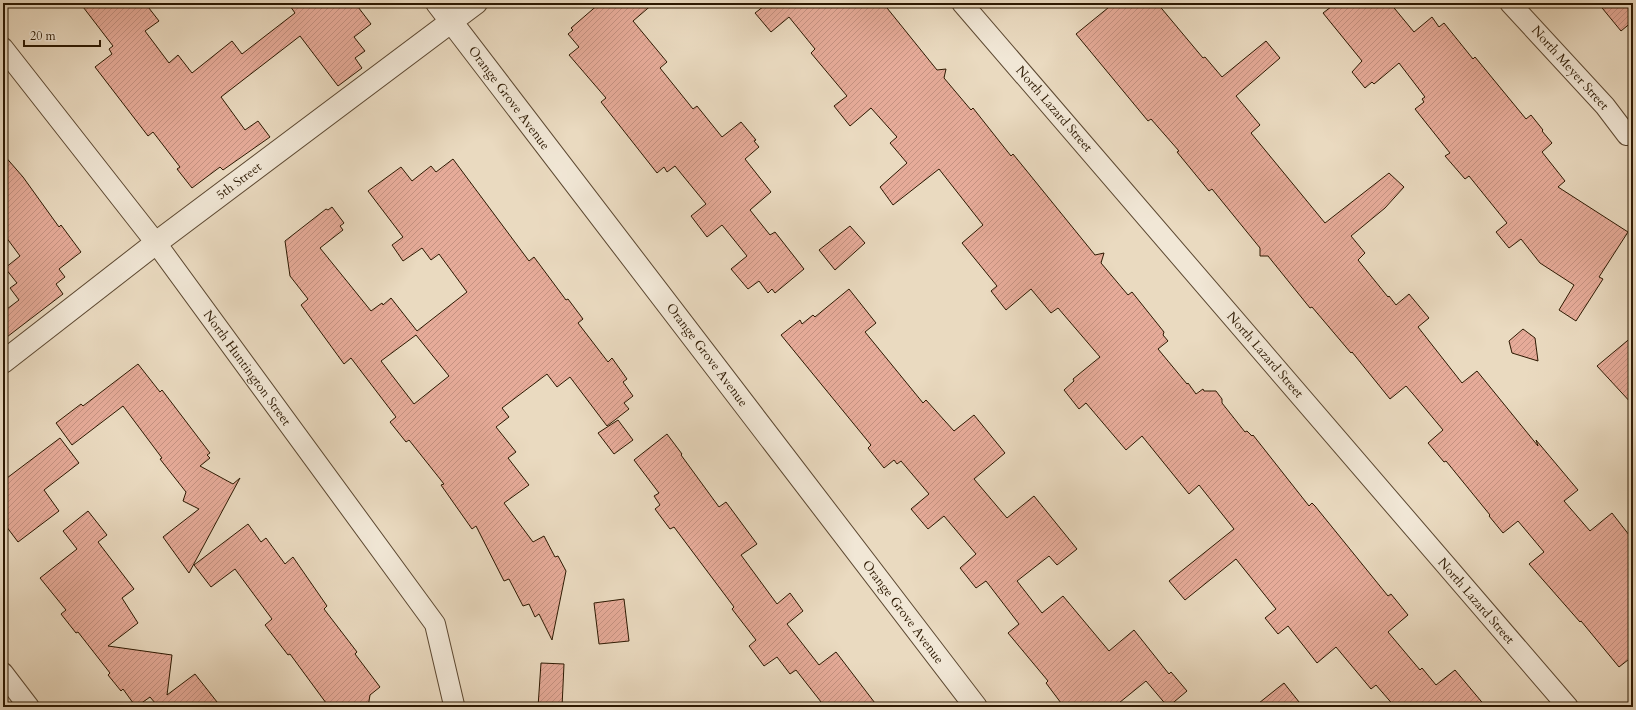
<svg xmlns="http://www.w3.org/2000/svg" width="1636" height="710" font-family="Cardo,serif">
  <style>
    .building { fill: url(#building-hatch); stroke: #2c1801; fill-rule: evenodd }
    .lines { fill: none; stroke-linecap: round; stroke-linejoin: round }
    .minor-casing { stroke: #5c4831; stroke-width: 22 }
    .tertiary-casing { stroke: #5c4831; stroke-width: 24 }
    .minor { stroke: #f1e7d6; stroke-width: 20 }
    .tertiary { stroke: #f1e7d6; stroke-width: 22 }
    .labels { text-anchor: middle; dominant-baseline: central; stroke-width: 3; stroke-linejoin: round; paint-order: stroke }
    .street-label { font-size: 13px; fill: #2c1801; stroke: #f1e7d6 }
  </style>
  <defs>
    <pattern id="building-hatch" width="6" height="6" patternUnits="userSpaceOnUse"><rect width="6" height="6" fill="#e6ab99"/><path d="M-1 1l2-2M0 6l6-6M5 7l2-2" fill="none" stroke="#c59282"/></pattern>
  </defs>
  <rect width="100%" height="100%" fill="#eadac0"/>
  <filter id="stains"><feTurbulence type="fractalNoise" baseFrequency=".005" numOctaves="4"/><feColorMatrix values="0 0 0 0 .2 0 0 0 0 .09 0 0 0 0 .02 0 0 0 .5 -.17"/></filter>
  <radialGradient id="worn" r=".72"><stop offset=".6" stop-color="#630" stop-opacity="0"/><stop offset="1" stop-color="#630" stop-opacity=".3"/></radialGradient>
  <path class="building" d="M80,3H145L159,21L145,31L169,63L178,55L192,73L232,41L242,54L295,13L288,3H355L371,24L354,37L365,51L355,58L362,68L338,86L300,36L221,97L245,130L258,121L270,137L223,170L220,167L192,188L177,169L180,167L153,132L148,136L95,67L112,54L109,49L113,46Z
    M600,3H654L633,21L667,62L660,68L693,109L697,106L722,137L741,122L756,140L754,141L759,147L745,159L771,192L750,210L770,235L775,232L804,269L775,293L772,289L768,293L759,281L748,289L731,269L747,256L722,225L707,237L691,216L706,204L675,166L667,172L664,167L657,173L601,102L606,98L569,55L579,47L568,34L573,30L571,28Z
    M768,3H883L937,70L946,69L944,78L971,110L973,108L1011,156L1013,154L1095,255L1104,253L1101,263L1128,295L1132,292L1164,332L1163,335L1168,341L1158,349L1187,384L1188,383L1196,394L1203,389L1204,391H1216L1222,399V403L1245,432L1247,431L1252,436L1253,435L1309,506L1312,503L1315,506L1388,596L1391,594L1408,615L1388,632L1420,670L1422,668L1436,685L1455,670L1486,707H1395L1376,685L1371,689L1336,647L1317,663L1288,626L1278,634L1265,618L1276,609L1236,559L1185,600L1169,581L1234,529L1199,485L1189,494L1142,436L1126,450L1086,403L1079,409L1064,390L1074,381L1073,379L1100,357L1058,308L1051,313L1031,289L1006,310L991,291L997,286L962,243L983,225L939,169L893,205L880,187L907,163L890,143L897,137L871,108L850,126L834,106L847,96L811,53L815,49L789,17L771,32L755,13Z
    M1114,3H1157L1203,58L1205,57L1222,77L1266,41L1280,58L1236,96L1260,125L1251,133L1325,223L1389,173L1404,187L1385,208L1351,236L1365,253L1358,260L1388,297L1389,296L1396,305L1409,294L1429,318L1418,327L1462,383L1477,371L1538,446L1536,440L1578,490L1564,501L1590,531L1612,513L1633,540V656L1619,667L1581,621L1580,622L1529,564L1544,552L1518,521L1503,533L1489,516L1490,515L1446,461L1444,462L1428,443L1443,430L1413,394L1406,386L1390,399L1352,352L1351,353L1312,307L1310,308L1268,256H1260V248L1212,189L1209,191L1177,152L1179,151L1151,119L1148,121L1076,34Z
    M1336,3H1390L1414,32L1432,17L1439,27L1444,23L1473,59L1475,57L1526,119L1531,115L1543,130L1542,131L1552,143L1542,152L1565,181L1558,187L1628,232L1599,277L1603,279L1576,321L1559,310L1574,285L1540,263L1521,239L1509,248L1496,232L1507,223L1469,176L1465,179L1445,156L1450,153L1415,109L1424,102L1422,99L1425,97L1399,63L1374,84L1372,82L1365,88L1352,72L1362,61L1323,13Z
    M1598,3H1633V21L1621,31Z
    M3,154L23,177L59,227L61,225L81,252L59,269L65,277L56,284L63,294L3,340V312L19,300L10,288L17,283L5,268L20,256L3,233Z
    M453,159L529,261L534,257L566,300L568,299L583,319L578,323L608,362L612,358L627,379L623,382L633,396L624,403L629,409L607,426L570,377L557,387L547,374L502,408L509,417L496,427L516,452L508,458L529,485L504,503L533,542L544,536L555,557L558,556L566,571L552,640L539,614L535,617L529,604L523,606L509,579L504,581L476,526L472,529L441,485L444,484L409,440L406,442L390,422L396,417L351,358L344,364L301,305L308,299L290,276L285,241L326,209L328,210L332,207L344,223L340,226L343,230L320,248L371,311L382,303L383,305L391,298L417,331L467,292L439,254L431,260L422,248L403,261L392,245L403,237L368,191L401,167L412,181L431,166L436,172ZM416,335L449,376L414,404L381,361Z
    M850,226L865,243L835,270L819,250Z
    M849,289L876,323L865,332L923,403L926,400L954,431L974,415L1005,453L974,479L1007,518L1034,496L1077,549L1057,565L1049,556L1017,581L1042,613L1063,596L1109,651L1134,630L1169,674L1171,672L1187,691L1168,707L1146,681L1114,707H1064L1046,683L1048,681L1008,633L1019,624L986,581L976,588L960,568L976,554L944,516L928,529L911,509L929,494L901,461L897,464L894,460L884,468L868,448L871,445L781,335L800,320L802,324L813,315L815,317Z
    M1523,329L1535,338L1538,361L1512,353L1509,341Z
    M1633,336V405L1597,366Z
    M138,364L160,392L162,390L210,453L207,455L210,458L200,466L233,484L240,478L189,573L163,537L199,509L183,501L186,492L160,459L162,458L123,406L72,445L56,423L81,404L83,406Z
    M618,420L633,440L614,454L598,433Z
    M667,434L682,454L681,455L719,507L726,502L757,544L741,555L777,604L790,593L803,611L787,624L819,665L836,652L878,707H825L796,670L790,674L777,657L764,666L749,646L756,640L732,609L734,607L674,527L670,529L655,509L660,505L654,496L659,493L634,460Z
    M60,438L79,463L44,490L59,511L18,542L3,522V481Z
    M88,511L107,535L98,542L134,589L122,598L138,623L108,646L172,655L167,695L195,674L221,707H151L156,704L150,697L136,707L123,689L121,691L108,675L110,673L78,632L76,633L61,614L66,610L40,578L77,549L63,531Z
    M248,524L261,542L266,538L285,564L293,557L327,606L324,609L357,652L355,654L380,687L370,695L368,707H329L290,654L288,655L265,625L272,619L235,569L211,587L194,565Z
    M624,599L629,641L599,644L594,603Z
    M541,663L564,664L562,707H538Z
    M1284,683L1303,707H1254Z"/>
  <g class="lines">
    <g class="minor-casing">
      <path id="minor" d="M962,3L1568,707
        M1510,3L1605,106L1627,135
        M3,48L156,243L435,624L454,705L453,707
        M3,673L29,707"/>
    </g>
    <g class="tertiary-casing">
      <path id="tertiary" d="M437,3L976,707
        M3,362L156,243L476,3"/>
    </g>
    <use href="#minor" class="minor"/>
    <use href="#tertiary" class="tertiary"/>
  </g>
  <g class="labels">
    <g class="street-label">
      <text transform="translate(1570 68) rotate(48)">North Meyer Street</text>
      <text transform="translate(509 98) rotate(53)">Orange Grove Avenue</text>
      <text transform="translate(1054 109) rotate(49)">North Lazard Street</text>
      <text transform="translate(239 181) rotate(-37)">5th Street</text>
      <text transform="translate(707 355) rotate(53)">Orange Grove Avenue</text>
      <text transform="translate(1265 355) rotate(49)">North Lazard Street</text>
      <text transform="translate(247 368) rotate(54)">North Huntington Street</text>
      <text transform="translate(1476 601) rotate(49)">North Lazard Street</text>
      <text transform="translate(903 612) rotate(53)">Orange Grove Avenue</text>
    </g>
  </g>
  <rect width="1636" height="710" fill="none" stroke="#eadac0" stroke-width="16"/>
  <rect x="4" y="4" width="1628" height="702" fill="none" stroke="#2c1801" stroke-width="2"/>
  <rect x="8" y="8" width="1620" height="694" fill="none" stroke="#2c1801"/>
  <path d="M24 40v6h76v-6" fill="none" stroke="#2c1801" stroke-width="2"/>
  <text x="30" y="40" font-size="12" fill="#2c1801" stroke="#f1e7d6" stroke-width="3" paint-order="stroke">20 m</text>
  <rect width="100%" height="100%" filter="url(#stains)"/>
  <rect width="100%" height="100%" fill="url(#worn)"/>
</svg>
